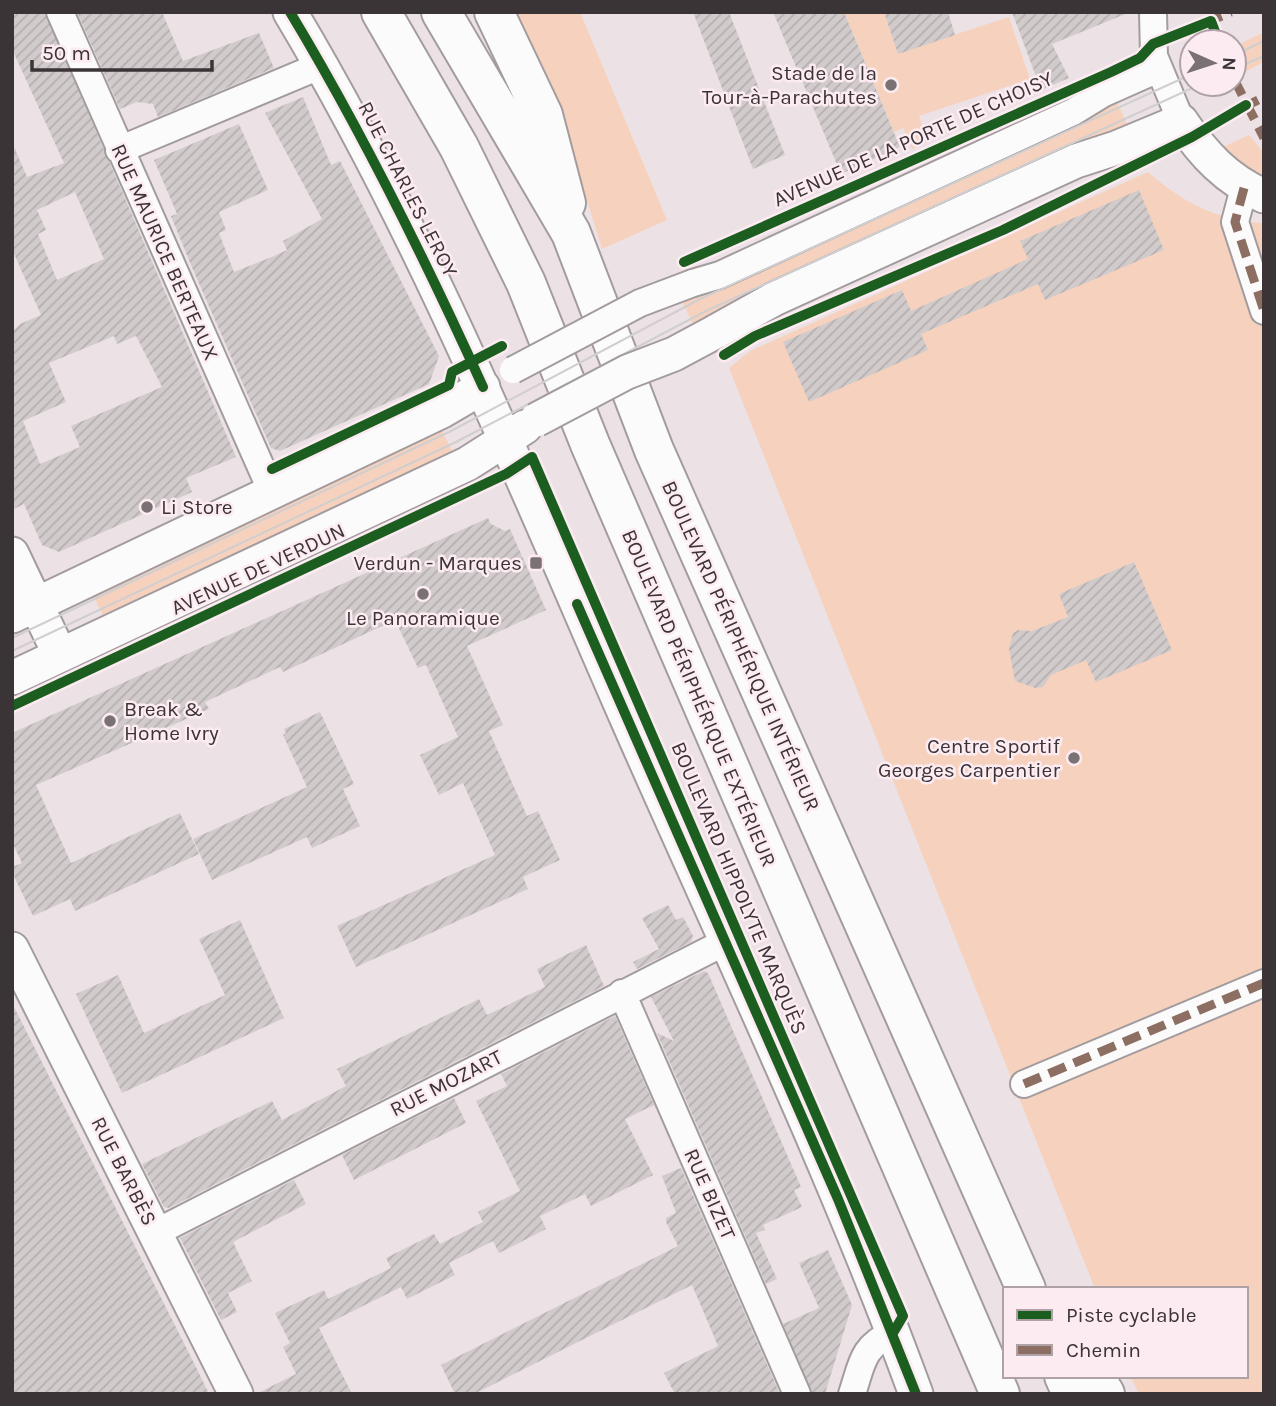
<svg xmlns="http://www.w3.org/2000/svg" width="1276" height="1406" font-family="Karla,sans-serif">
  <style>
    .green { fill: #f6d2be }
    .building { fill: url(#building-hatch); fill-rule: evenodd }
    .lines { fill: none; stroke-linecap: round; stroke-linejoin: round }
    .minor-casing { stroke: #a39c9f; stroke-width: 30 }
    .major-casing { stroke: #a39c9f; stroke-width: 37 }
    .highway-casing { stroke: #a39c9f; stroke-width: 42 }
    .minor { stroke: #fcfbfb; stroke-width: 26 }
    .major { stroke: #fcfbfb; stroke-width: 33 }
    .highway { stroke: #fcfbfb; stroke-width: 38 }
    .tram { stroke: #d0cece; stroke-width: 2 }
    .minor-bridge-casing { stroke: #a39c9f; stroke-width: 30; stroke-linecap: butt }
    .major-bridge-casing { stroke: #a39c9f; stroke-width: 37; stroke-linecap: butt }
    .minor-bridge { stroke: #fcfbfb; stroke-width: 26 }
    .major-bridge { stroke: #fcfbfb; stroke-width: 33 }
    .quiet { stroke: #8d6e63; stroke-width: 9; stroke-dasharray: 18 9; stroke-linecap: butt }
    .cycleway-casing { stroke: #fdebf2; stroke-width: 15 }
    .cycleway { stroke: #1b5e20; stroke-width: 10 }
    .poi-dot { fill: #797174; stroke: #fdebf2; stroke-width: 2.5 }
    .labels { text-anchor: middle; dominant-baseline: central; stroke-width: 5; stroke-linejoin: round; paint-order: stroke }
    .poi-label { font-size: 21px; fill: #3b3437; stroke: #fdebf2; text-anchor: end }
    .street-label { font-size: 21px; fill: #3b3437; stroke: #fdebf2 }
  </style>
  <defs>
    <pattern id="building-hatch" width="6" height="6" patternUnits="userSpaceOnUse" patternTransform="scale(1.75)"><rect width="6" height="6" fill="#d2cbcc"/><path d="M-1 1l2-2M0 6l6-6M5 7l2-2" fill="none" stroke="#b5afb0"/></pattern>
  </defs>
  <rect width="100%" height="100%" fill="#ece2e6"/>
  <path class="green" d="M513,12H580L667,220L602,249L571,149Z
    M844,12H884L898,53L1009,17L1030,79L919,116L928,142L912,149L903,128L894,132Z
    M1264,32V62L1243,73L1234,47Z
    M1117,102L1127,124L693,324L682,301Z
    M1249,135L1264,153V177L1238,162L1223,147Z
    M1148,172C1182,202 1218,221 1264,223V1394H1139L1130,1376H1246V1289H1095L729,368L750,351Z
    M438,422L455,457L106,622L89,587Z"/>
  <path class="building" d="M12,12H45L236,457L186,478L192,492L59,552L42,545L24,504L12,510V332L20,324L41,315L12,249V142L27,177L64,163L12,49ZM75,192L104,259L57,280L38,234L46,230L37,210ZM114,336L117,344L136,336L162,387L71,426L80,447L40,464L23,421L66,402L49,363Z
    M77,12H162L183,61L259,33L274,68L158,117L153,104L137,102L120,109Z
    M693,12H729L785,155L753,169Z
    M773,12H844L900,147L841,174Z
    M884,12H948L955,35L898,54Z
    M1012,12H1128V13L1052,44L1069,78L1041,90Z
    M303,97L331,165L340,161L439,356L429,384L280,451L271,448L191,265L171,216L177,214L154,160L239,124L268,190L219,212L226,230L219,233L234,272L274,256L287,250L283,241L322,219L265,113Z
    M1139,190L1164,250L1045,300L1038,284L921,334L928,350L809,402L783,342L902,290L911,311L1028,259L1020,241Z
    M488,518L491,524L505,531L510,529L546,610L467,646L503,725L489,731L527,816L538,811L560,860L523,877L528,889L356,967L337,926L495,855L463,783L439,795L420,755L458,737L426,665L418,668L395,620L283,672L280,667L205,702L209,709L36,785L71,863L180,813L199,854L75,911L70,899L33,916L12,872V867L22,863L12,842V733Z
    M1134,562L1172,650L1096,682L1086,660L1051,675L1043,687L1035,688L1015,681L1009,649L1013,633L1018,630L1032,631L1068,617L1059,594Z
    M320,712L354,784L343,789L360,826L312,848L307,837L212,880L193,839L307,787L283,735L286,733L284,729Z
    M668,905L676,920L683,917L693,936L691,942L637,969L633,962L659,949L642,918Z
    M240,920L284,1018L122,1093L76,994L118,975L144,1033L225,995L199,939Z
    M586,945L604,986L169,1208L164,1207L142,1164L272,1101L282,1120L346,1086L337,1069L479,999L487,1015L545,987L537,969Z
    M704,971L708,973L801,1187L794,1190L802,1207L763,1225L765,1230L756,1233L777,1279L766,1284L657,1033L674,1041L651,997Z
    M12,1003L195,1365L209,1394H12Z
    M615,1016L654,1105L625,1119L653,1175L591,1206L585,1194L540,1216L546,1229L499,1253L493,1241L449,1263L455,1275L407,1299L401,1287L319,1328L352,1394H256L296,1374L283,1347L290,1343L275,1313L324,1290L328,1299L391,1268L386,1258L434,1234L440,1244L483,1222L478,1212L520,1191L476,1101L507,1086L501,1074Z
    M454,1098L466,1123L354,1180L342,1155Z
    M681,1168L780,1394H675L664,1373L718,1346L692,1285L474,1394H455L441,1365L678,1246L666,1222V1218L676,1213L662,1176Z
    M294,1180L306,1204L233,1242L252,1281L228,1293L237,1312L221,1320L180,1238Z
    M828,1250L852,1305L825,1394H812L783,1324L819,1308L799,1263Z"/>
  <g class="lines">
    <g class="minor-casing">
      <path id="minor" d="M60,12L272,492
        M1153,12L1154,56L1181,121
        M119,150L322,65
        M1244,188L1235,222L1264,311
        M693,283L720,275L1073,112L1104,93L1158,69
        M622,993L797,1394
        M1024,1084L1264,983
        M155,1233L725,942
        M852,1394C862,1364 862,1346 893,1333"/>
    </g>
    <g class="major-casing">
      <path id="major" d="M290,12C425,238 523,481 628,721C726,944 832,1165 916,1394
        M715,332L774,299L1076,161L1116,148L1181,121C1203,154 1227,180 1264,196
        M12,554L60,655
        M12,616L442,411L483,387
        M12,678L467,464L525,427
        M12,949L236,1394"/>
    </g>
    <g class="highway-casing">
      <path id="highway" d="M381,12L459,147L526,283L590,444L1000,1394
        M441,12L571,233L654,450L1026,1289
        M494,12L543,115L566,203
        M1064,1376L1072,1394
        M1094,1376L1105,1394"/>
    </g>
    <use href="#minor" class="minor"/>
    <use href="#major" class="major"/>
    <use href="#highway" class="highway"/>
    <path class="tram" d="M1234,55L1264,41
      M1234,69L1264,56
      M12,638L451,431L700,299L1192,74
      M12,651L456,442L706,311L1201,84"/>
    <g class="minor-bridge-casing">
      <path id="minor-bridge" d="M513,370L640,303L693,283"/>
    </g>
    <g class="major-bridge-casing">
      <path id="major-bridge" d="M536,420L627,372L674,354L715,332"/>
    </g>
    <use href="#minor-bridge" class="minor-bridge"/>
    <use href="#major-bridge" class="major-bridge"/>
    <path class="quiet" d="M1205,23L1231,12
      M1234,79L1264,138
      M1242,108L1264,97
      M1244,188L1235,222L1264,311
      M1024,1084L1264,983"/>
    <g class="cycleway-casing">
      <path id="cycleway" d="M290,12C363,133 425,259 483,387
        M684,262L1111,72L1140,58L1153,44L1211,21L1219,42
        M724,355L755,336L1003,230L1192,137L1246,105
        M272,469L449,385L452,372L502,346
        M577,604L838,1199L916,1394
        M12,706L506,474L532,457L903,1316L893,1333"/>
    </g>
    <use href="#cycleway" class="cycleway"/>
  </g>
  <g class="poi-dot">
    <circle cx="891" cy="85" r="7"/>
    <circle cx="147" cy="507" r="7"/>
    <rect x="529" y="556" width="14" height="14" rx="3.5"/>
    <circle cx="423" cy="594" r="7"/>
    <circle cx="110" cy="721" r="7"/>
    <circle cx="1074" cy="758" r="7"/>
  </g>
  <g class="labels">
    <g class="poi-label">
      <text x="877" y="73">Stade de la<tspan x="877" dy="24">Tour-à-Parachutes</tspan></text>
      <text x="161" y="507" text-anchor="start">Li Store</text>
      <text x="522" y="563">Verdun - Marques</text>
      <text x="423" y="618" text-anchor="middle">Le Panoramique</text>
      <text x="124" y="709" text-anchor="start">Break &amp;<tspan x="124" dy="24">Home Ivry</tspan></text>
      <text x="1060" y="746">Centre Sportif<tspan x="1060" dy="24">Georges Carpentier</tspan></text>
    </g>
    <g class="street-label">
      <text transform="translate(913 139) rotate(-24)">AVENUE DE LA PORTE DE CHOISY</text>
      <text transform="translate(408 189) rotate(63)">RUE CHARLES LEROY</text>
      <text transform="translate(165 252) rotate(66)">RUE MAURICE BERTEAUX</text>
      <text transform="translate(258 569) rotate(-25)">AVENUE DE VERDUN</text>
      <text transform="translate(741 646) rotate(66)">BOULEVARD PÉRIPHÉRIQUE INTÉRIEUR</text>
      <text transform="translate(699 698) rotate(67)">BOULEVARD PÉRIPHÉRIQUE EXTÉRIEUR</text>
      <text transform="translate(739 888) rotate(67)">BOULEVARD HIPPOLYTE MARQUÈS</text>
      <text transform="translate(446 1083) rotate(-27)">RUE MOZART</text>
      <text transform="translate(124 1171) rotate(63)">RUE BARBÈS</text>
      <text transform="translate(710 1194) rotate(66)">RUE BIZET</text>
    </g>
  </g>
  <rect width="1276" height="1406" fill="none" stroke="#3b3437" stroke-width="28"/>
  <rect x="1003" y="1287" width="245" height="91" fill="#fdebf2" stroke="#afa2a7" stroke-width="2"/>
  <rect x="1017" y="1310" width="35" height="10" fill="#1b5e20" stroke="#afa2a7" stroke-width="2"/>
  <text x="1066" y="1322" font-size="21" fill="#3b3437">Piste cyclable</text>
  <rect x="1017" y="1345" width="35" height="10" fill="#8d6e63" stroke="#afa2a7" stroke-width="2"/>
  <text x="1066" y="1357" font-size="21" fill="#3b3437">Chemin</text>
  <g transform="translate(1213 63) rotate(93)"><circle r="33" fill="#fdebf2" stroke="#afa2a7" stroke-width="2"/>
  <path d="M0-5L12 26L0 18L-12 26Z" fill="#797174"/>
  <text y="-10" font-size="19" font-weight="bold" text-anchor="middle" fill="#3b3437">N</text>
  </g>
  <path d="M32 60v10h180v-10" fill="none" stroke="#3b3437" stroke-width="3.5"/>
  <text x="42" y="60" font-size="21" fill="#3b3437" stroke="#fdebf2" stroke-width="5" paint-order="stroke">50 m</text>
</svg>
